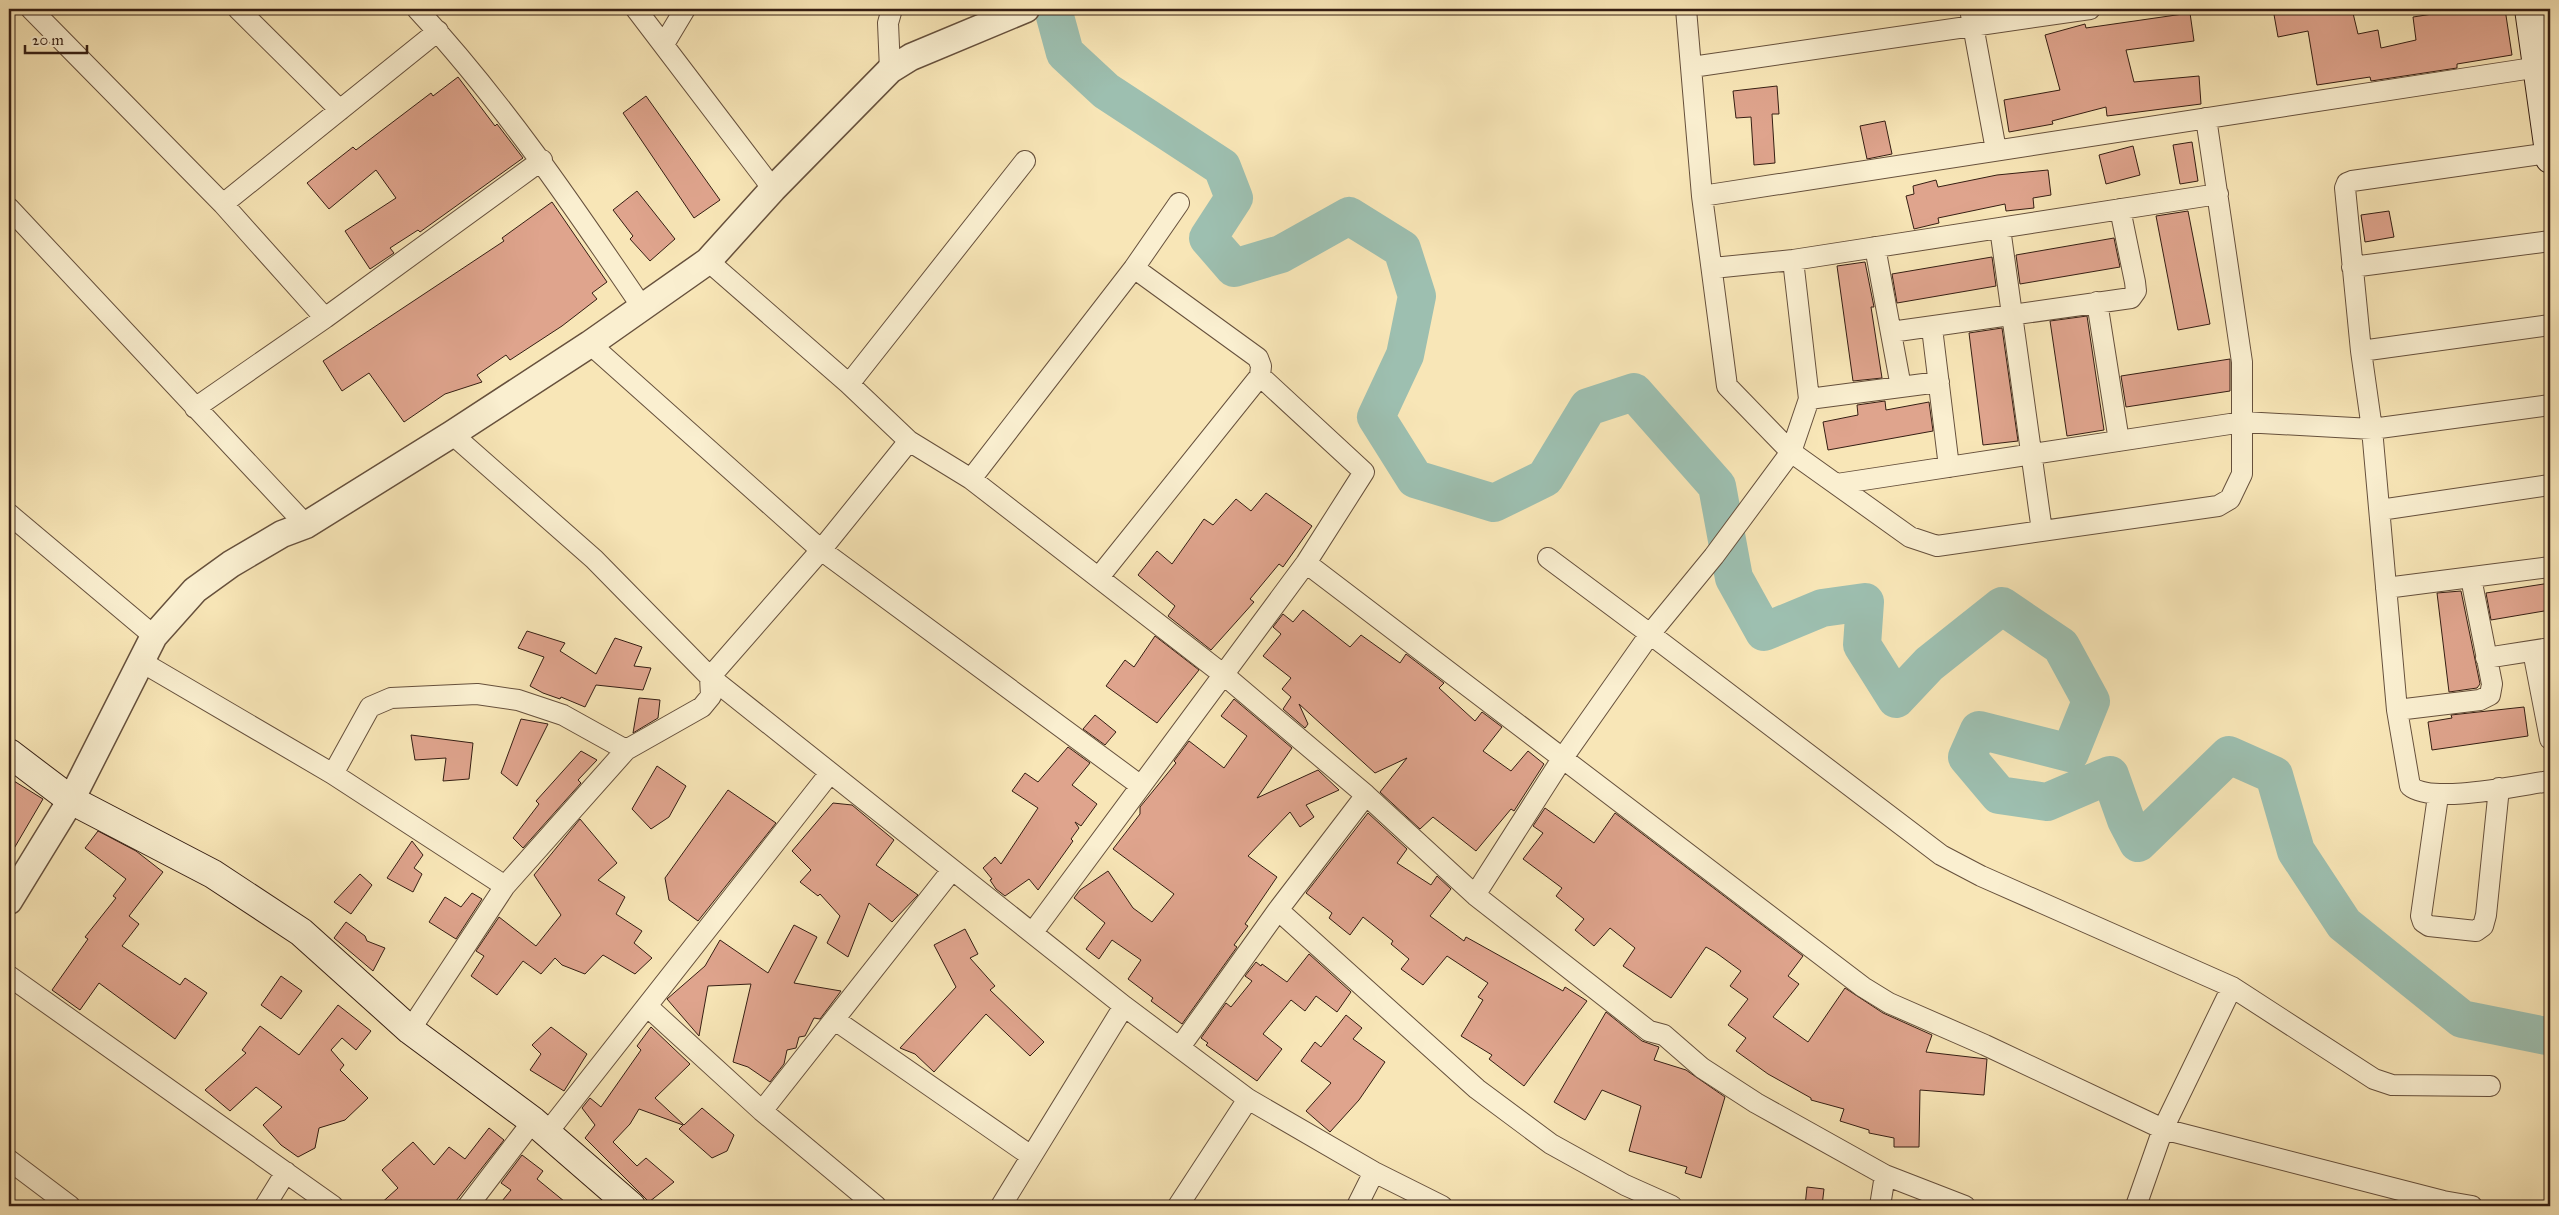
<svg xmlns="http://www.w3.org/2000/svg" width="2559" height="1215" font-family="'IM FELL Great Primer',serif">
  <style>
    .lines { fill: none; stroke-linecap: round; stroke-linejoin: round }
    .river { stroke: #9dbfb0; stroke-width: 38 }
    .building { fill: #dfa48d; stroke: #351e13 }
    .minor-casing { stroke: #66503c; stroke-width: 22 }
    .tertiary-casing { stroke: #66503c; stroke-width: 29 }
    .secondary-casing { stroke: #351e13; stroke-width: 30 }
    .minor { stroke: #faefd0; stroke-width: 20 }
    .tertiary { stroke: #faefd0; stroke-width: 26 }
    .secondary { stroke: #faefd0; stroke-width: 28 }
  </style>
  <rect width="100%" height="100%" fill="#f8e6b7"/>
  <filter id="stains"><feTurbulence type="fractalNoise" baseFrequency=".004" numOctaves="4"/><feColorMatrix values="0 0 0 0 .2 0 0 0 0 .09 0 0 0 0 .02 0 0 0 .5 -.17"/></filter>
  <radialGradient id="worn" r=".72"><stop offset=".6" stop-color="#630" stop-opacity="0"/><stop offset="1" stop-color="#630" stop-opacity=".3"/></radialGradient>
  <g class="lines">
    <path class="river" d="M1053,9L1065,53L1106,91L1222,167L1234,198L1208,238L1234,268L1281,254L1349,216L1402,249L1417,296L1405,355L1376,417L1415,479L1494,503L1545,478L1588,407L1634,392L1717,486L1734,578L1764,632L1822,608L1865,602L1862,645L1896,699L1929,664L2002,606L2061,646L2091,701L2070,753L1979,730L1967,757L1999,795L2047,802L2110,775L2126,820L2138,843L2229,755L2274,775L2296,851L2344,924L2462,1019L2546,1036L2550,1034"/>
  </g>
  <path class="building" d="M2273,9H2352L2358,34L2378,30L2381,48L2416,40L2413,17L2439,13L2438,9H2505L2512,55L2457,64V68L2371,81L2370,77L2317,85L2308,31L2278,37Z
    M2190,13L2194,41L2126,50L2134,82L2199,76L2201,104L2107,116L2106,107L2052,121L2053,124L2009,132L2004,100L2060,90L2045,35L2085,24L2086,28Z
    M458,77L495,126L497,124L523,158L420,232L418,230L390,248L394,253L370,269L345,231L396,198L376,170L329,209L307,183L353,147L356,150L431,93L433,96Z
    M1777,86L1779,114H1772L1775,163L1754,165L1751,117L1736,118L1733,91Z
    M646,96L720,200L694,218L623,113Z
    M1885,121L1892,154L1867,159L1860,126Z
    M2192,142L2198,181L2180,184L2173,145Z
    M2133,146L2140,175L2106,184L2099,155Z
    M2048,170L2051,195L2033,198L2034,208L2006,211L2005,204L1938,218L1939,223L1914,229L1906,196L1914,194L1913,186L1936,180L1938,187L1997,175Z
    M637,191L675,239L650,261L630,239L633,236L613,210Z
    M552,202L607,282L592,293L597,299L562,326L510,360L506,355L477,375L482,382L445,394L404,422L369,373L342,391L323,361L504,241L502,238Z
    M2188,211L2210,324L2178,330L2156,216Z
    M2389,211L2394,237L2365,242L2361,215Z
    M2114,238L2120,267L2020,284L2016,255Z
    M1992,257L1996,286L1897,303L1892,274Z
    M1865,262L1874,307H1871L1882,378L1853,381L1837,266Z
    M2087,316L2104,430L2067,436L2050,321Z
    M2002,328L2018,441L1983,445L1969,333Z
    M2230,359V391L2126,407L2121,376Z
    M1885,401L1886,410L1929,402L1933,431L1828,450L1823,422L1858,415L1857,405Z
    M1266,493L1312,526L1283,567L1279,564L1250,599L1254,602L1211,650L1168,616L1175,606L1138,575L1157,551L1172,564L1204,519L1213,525L1236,499L1251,511Z
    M2550,583V610L2491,620L2486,593Z
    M2461,591L2480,684L2477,688L2449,692L2437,593Z
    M1303,610L1350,647L1361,635L1400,663L1406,654L1444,683L1439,688L1475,721L1482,712L1502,727L1483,751L1511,771L1528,751L1544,764L1514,811L1511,809L1476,851L1433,817L1420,829L1380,792L1407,758L1375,773L1299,704L1308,724L1305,728L1283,709L1291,697L1282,689L1291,678L1263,656L1281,634L1273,627L1283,614L1293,622Z
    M527,631L565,643L560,651L596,674L615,638L642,647L634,666L651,668L643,690L596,685L585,707L561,697L560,699L543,693L530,686L544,657L518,648Z
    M1155,636L1199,670L1157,723L1106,686L1125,660L1134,667Z
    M639,698L660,700L658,718L633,733Z
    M1234,699L1292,748L1257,798L1318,770L1339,790L1306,805L1314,817L1300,827L1290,812L1248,856L1277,877L1245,924L1248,926L1234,945L1237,947L1182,1024L1151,1001L1153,998L1128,979L1141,960L1112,940L1099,959L1086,949L1105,923L1074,898L1080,890L1108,871L1133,908L1152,922L1174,894L1113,849L1140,814V807L1176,763L1174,761L1189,741L1224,768L1247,736L1221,716Z
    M2524,707L2528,736L2432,750L2428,722L2452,718L2451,715Z
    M1095,715L1116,732L1105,745L1083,729Z
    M521,719L548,724L517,786L501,773Z
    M411,735L473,743L469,779L443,781L446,758L415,760Z
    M1068,747L1090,763L1072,785L1097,804L1081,826L1075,822L1079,828L1071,839L1073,841L1038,890L1029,879L1005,896L996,889L990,880L992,879L983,868L995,857L1001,864L1038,808L1012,791L1025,773L1038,782Z
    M581,751L597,760L578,780L581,783L523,848L513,838L539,804L536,801Z
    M657,766L686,786L669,817L651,829L632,809Z
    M9,778L43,799L9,857Z
    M728,790L776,823L698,921L669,900L665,878Z
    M833,803L852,805L894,840L876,865L918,895L892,922L869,903L848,957L827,943L840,916L820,894L818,896L800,882L811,870L792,851Z
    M1545,808L1594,843L1615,813L1803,956L1788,976L1799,984L1773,1017L1808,1042L1845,988L1883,1013L1932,1035L1926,1052L1987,1059L1984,1095L1920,1090L1919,1147H1894V1138L1869,1133V1130L1840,1121L1844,1109L1811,1100V1098L1768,1074L1736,1051L1746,1038L1728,1025L1748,999L1730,986L1741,971L1715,952L1706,947L1671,998L1623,966L1635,948L1610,928L1594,946L1575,930L1584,919L1556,896L1562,888L1523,859L1543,833L1533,826Z
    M1368,813L1407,849L1397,863L1431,885L1437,876L1451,889L1430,916L1464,941L1466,937L1563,991L1565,987L1587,1001L1524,1086L1489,1059L1492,1055L1461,1036L1483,1000L1478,997L1488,983L1447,956L1423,985L1401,969L1409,959L1391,944L1393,941L1363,917L1350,935L1329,918L1332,913L1306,893Z
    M580,819L617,863L598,880L625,897L616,914L642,931L634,943L652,958L635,974L603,955L585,974L562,965L555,958L541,974L523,961L497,995L471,976L484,956L476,951L499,917L536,946L561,915L534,875Z
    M98,831L136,851L163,872L129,916L139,924L122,946L180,985L185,978L207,993L175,1039L99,983L80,1010L52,990L88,939L85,937L116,898L113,896L126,879L85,848Z
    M412,841L423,855L414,868L422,874L413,892L387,878Z
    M360,874L372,885L351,914L334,902Z
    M472,893L482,899L456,939L429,922L445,897L461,907Z
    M346,922L365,936L367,941L385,948L373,971L334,938Z
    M794,925L817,937L794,983L841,991L820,1019L814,1018L805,1036L799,1037L796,1048L787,1050L784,1064L770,1082L748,1067L733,1062L751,984L708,986L699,1036L667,999L705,966L720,940L768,973Z
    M965,929L978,954L970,958L995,986L990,990L1044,1042L1030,1056L986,1014L934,1072L915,1054L900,1048L956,987L934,945Z
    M1309,954L1351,992L1337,1012L1316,996L1305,1011L1291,1000L1263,1034L1282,1049L1257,1081L1206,1045L1208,1043L1201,1038L1226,1003L1231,1007L1252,981L1245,976L1256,962L1261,966L1262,964L1287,982Z
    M281,976L302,991L281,1019L261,1005Z
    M338,1005L371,1031L356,1050L342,1038L331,1050L344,1065L340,1070L368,1098L345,1120L319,1128L315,1148L298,1157L281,1145L263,1125L282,1107L256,1087L230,1111L205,1090L246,1053L242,1050L260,1026L299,1055Z
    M1606,1012L1642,1041L1659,1047L1654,1060L1686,1070L1725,1097L1701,1178L1685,1173L1687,1167L1629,1151L1641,1106L1602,1090L1585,1120L1554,1102Z
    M1346,1015L1362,1028L1353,1039L1385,1062L1359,1100L1330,1132L1306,1111L1331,1083L1301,1061L1315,1042L1321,1047Z
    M551,1027L587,1054L564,1091L530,1070L541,1054L532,1045Z
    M651,1027L690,1064L655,1098L684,1125L702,1108L734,1135L727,1151L712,1158L679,1129L683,1125L639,1109L630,1124L613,1142L637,1166L646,1158L674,1182L649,1202L585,1138L595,1125L582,1108L590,1098L601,1107L641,1050L637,1046Z
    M489,1128L504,1140L452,1206H378L398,1188L382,1170L413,1142L434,1165L449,1147L465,1159Z
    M522,1155L543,1171L537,1179L570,1206H498L511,1190L501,1183Z
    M1807,1187L1824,1189L1822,1206H1805Z"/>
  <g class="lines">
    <g class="minor-casing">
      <path id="minor" d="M31,9L223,204L325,318
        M238,9L340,110
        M417,9C502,101 572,204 642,307
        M636,9L773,189
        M1686,9L1702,196L1727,386L1791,452L1910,537L1937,546L2218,506L2230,499L2242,474V362L2206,118
        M1970,9L1996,150
        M664,44L685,9
        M1692,67L2090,9
        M890,70L888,23L892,9
        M2549,153L2352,181L2347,183L2345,188L2361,351L2372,429L2397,710L2410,786C2432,805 2520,785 2550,781
        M1702,196L2539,67L2550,63
        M223,204L438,31
        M9,208L306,525
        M2000,228L2042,531
        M1875,247L1901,387
        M708,261L849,384L909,441L971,479L1224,675L1366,795L1475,895L1649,1031L1664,1035L1702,1068L1756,1103L1885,1175L1965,1206
        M2352,267L2550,241
        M1713,268L1793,260L2218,194
        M2097,302L2119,441
        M1932,328L1949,467
        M1891,332L2131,298L2136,291L2135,282L2120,209
        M590,344L821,550L1141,786
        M2361,351L2550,325
        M849,384L1025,161
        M1809,399L1939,382
        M195,408L325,318L542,160
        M452,434L594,559L710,677L1124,1006L1248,1099L1374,1172L1442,1206
        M971,479L1134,268L1179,203
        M1837,484L2243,422L2372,429L2550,405
        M2380,510L2550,485
        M9,514L154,636
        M1548,558L1650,634L1714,556L1791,452L1809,399L1793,260
        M1306,563L1863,987L1889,1003L1985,1045L2163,1129L2443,1201L2472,1206
        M1099,577L1260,376L1261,366L1258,358L1134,268
        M2386,588L2550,567
        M2533,651L2550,739
        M2486,658L2550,648
        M140,661L333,774L505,886
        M2397,710L2480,700L2490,695L2492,684L2471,578
        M333,774L370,707L391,698L477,694L518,700L563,715L626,750
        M2438,796L2421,916L2423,922L2429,926L2476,931L2483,926L2486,915L2499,788
        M1475,895L1562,759L1650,634L1941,855L1981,876L2232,987L2374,1079L2392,1085L2490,1086
        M1278,910L1477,1089L1551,1144L1625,1185L1672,1206
        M1033,932L1306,563L1364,472L1260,376
        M9,976L333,1206
        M647,1006L762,1111L876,1206
        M835,1020L1031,1156
        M410,1030L505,886L626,750L702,707L711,696L710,677L821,550L909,441
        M1180,1047L1278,910L1366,795
        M762,1111L952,870
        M547,1133L830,773
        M9,1160L70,1206
        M265,1206L286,1172
        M468,1206L533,1121
        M1001,1206L1124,1006
        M1178,1206L1248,1099
        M1357,1206L1374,1172
        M1880,1206L1885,1175
        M2136,1206L2163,1129L2232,987"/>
    </g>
    <g class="tertiary-casing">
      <path id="tertiary" d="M9,901L71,800L154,636L195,590L231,564L282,534L306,525L452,434L590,344L708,261L773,189L890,70L911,57L1026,9"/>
    </g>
    <g class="secondary-casing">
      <path id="secondary" d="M2529,9L2550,159
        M9,753L71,800L213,874L301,932L410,1030L533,1121L631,1206"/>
    </g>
    <use href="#minor" class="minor"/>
    <use href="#tertiary" class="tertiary"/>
    <use href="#secondary" class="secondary"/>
  </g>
  <rect width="2559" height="1215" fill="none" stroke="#f8e6b7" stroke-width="30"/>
  <rect x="10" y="10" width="2539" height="1195" fill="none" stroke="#351e13" stroke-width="2.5"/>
  <rect x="15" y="15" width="2529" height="1185" fill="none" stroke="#351e13"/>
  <path d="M25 45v8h62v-8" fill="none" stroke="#351e13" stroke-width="2.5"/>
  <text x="32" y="45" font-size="15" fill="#351e13" stroke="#faefd0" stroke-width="4" paint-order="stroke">20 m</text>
  <rect width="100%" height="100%" filter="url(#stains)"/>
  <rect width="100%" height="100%" fill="url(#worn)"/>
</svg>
